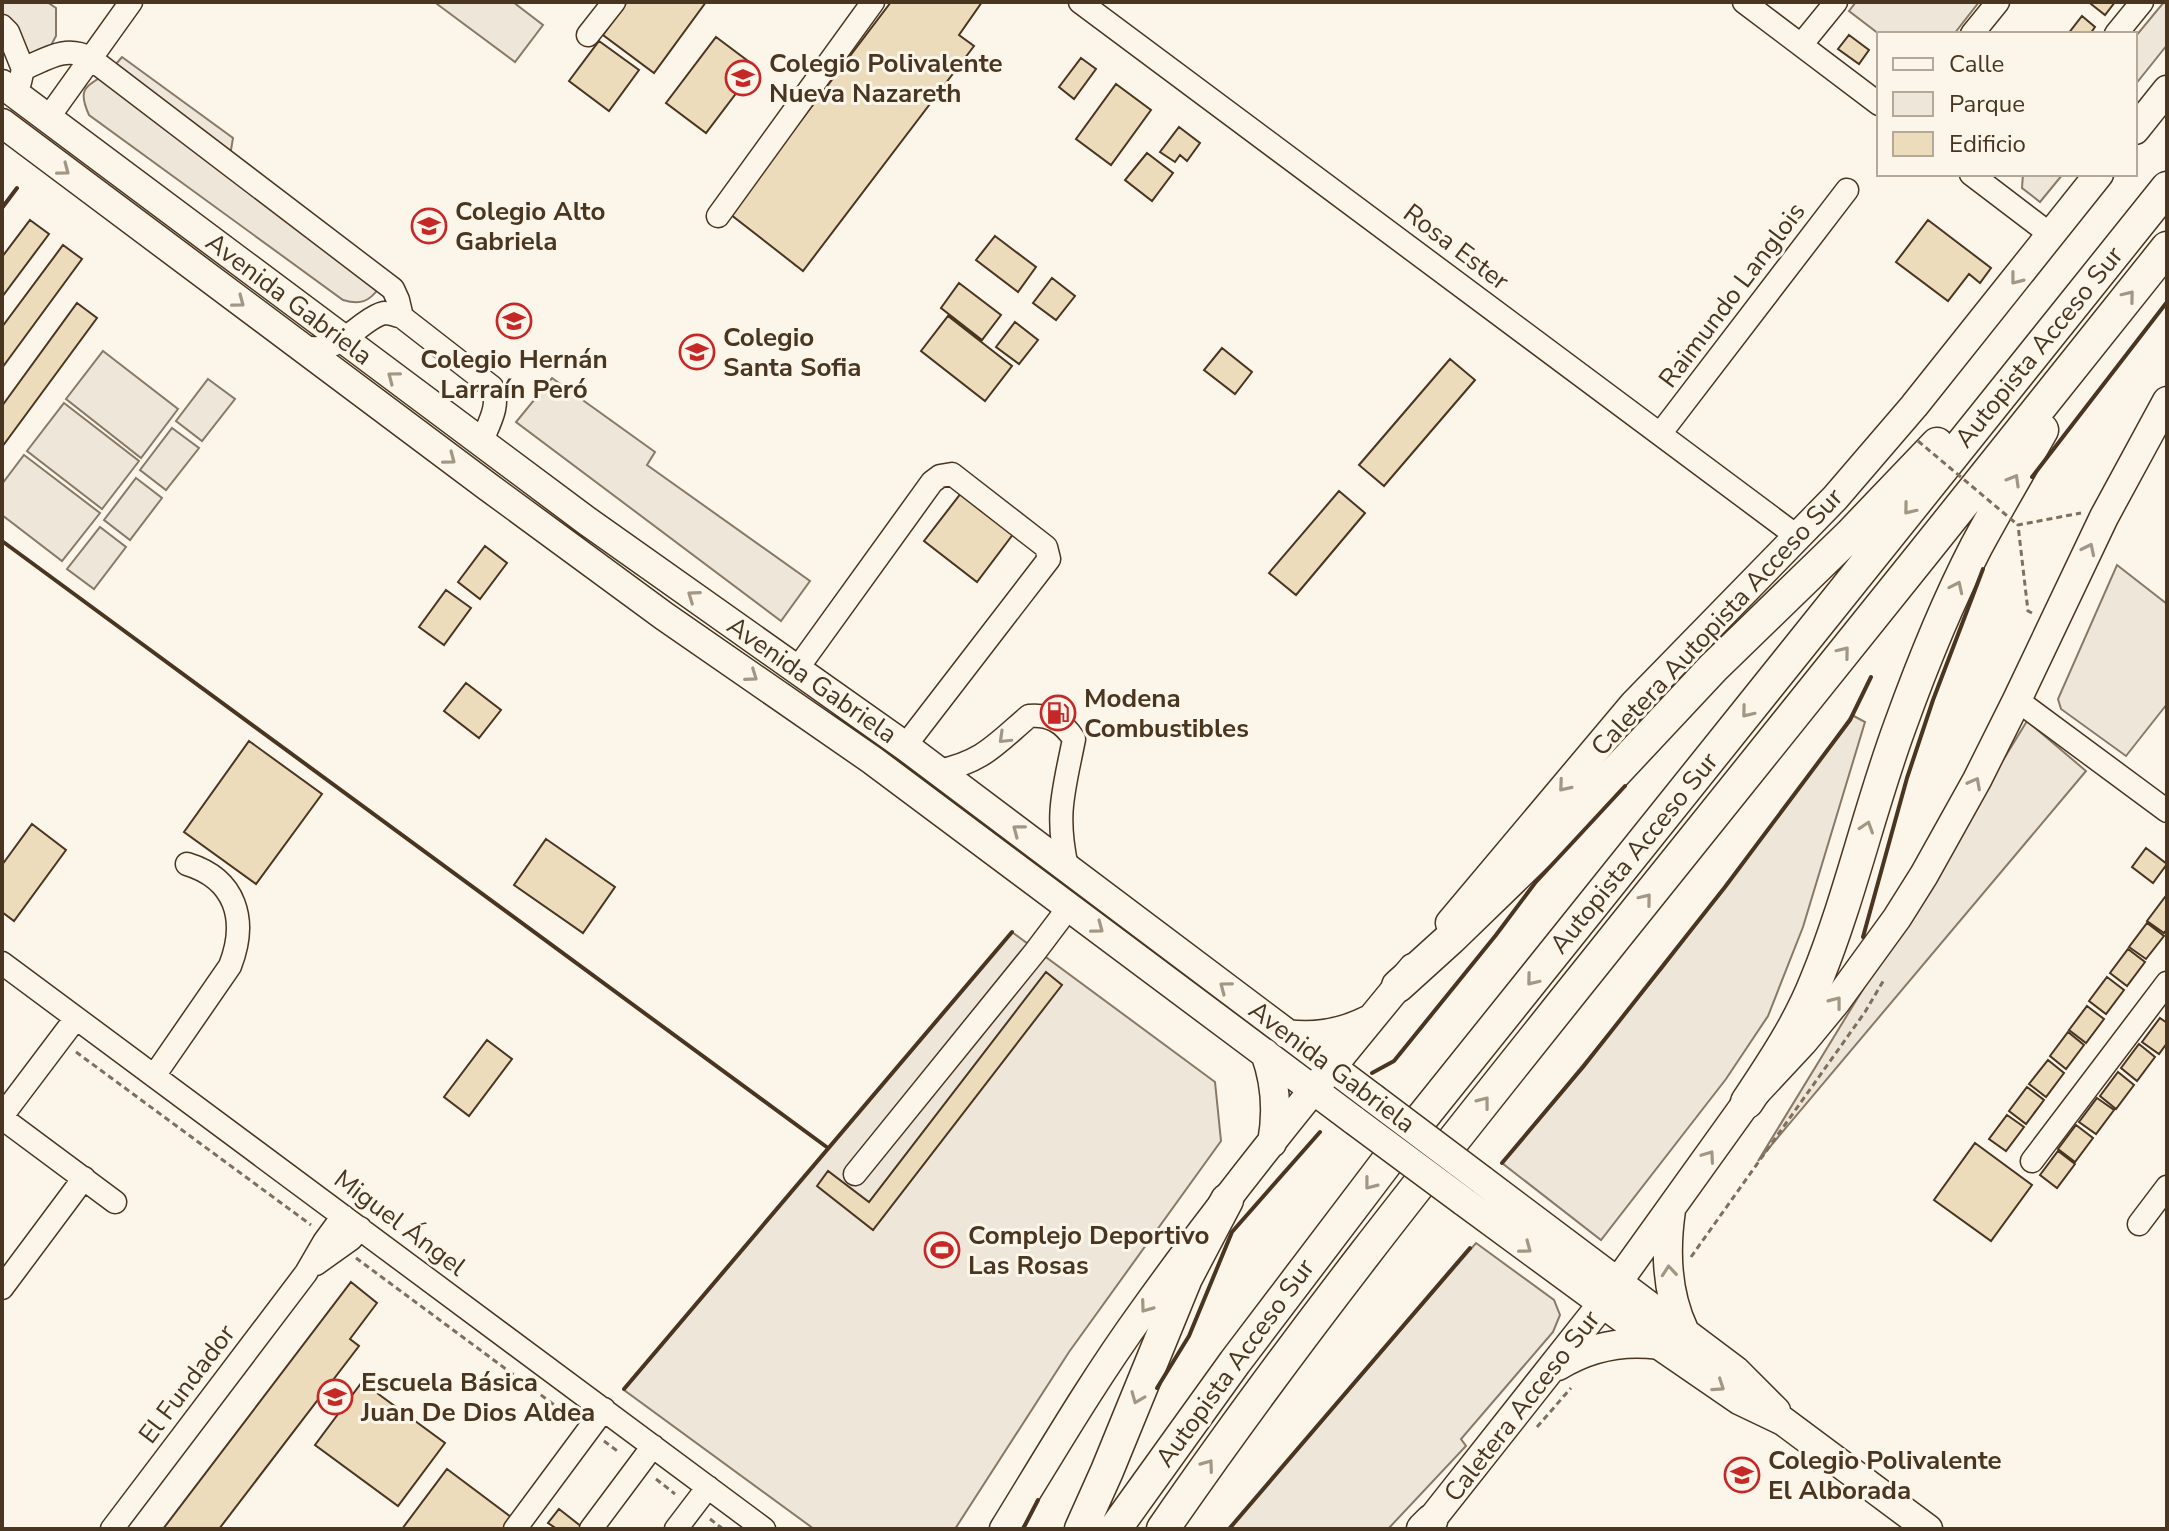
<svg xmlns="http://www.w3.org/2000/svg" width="2169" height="1531" font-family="'Nunito Sans',sans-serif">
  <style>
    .green { fill: #ede6d9; stroke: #887966; stroke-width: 2 }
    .building { fill: #ecdcbc; stroke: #4a3520; stroke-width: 2 }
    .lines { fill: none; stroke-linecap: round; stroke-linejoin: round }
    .minor-casing { stroke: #4a3520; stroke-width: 25 }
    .major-casing { stroke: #4a3520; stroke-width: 31 }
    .highway-casing { stroke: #4a3520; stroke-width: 35 }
    .path { stroke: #7f6f5c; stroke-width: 3; stroke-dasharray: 6 4; stroke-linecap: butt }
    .minor { stroke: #fbf6e9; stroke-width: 22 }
    .major { stroke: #fbf6e9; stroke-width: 28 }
    .highway { stroke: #fbf6e9; stroke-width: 32 }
    .major-bridge-casing { stroke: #4a3520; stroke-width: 31; stroke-linecap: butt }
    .path-bridge { stroke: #7f6f5c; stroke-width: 3; stroke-dasharray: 6 4; stroke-linecap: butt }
    .major-bridge { stroke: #fbf6e9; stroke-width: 28 }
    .wall { stroke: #4a3520; stroke-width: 4 }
    .oneway { stroke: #a29684 }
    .labels { text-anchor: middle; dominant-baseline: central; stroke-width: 6; stroke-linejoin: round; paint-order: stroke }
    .poi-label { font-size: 26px; font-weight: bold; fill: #4a3520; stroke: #fbf6e9; text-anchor: start }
    .street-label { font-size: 26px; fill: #4a3520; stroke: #fbf6e9 }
  </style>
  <rect width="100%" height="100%" fill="#fbf6e9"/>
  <path class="green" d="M2,2H47L56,8V36L41,64L2,44Z
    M438,2H513L543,25L515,62L437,4Z
    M1856,2H1979L1954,34H1879L1849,11Z
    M2164,2H2167V45L2135,85V37Z
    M122,57L233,138L230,156L379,288C369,302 360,305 343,300L89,115C76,86 88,87 108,72C113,68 117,63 122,57Z
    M2023,174H2063L2040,202L2022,188Z
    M103,351L178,409L141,458L66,399Z
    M552,378L655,452L647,465L810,581L781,621L516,422Z
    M208,379L235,399L202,441L176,421Z
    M64,403L139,461L102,509L27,451Z
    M172,428L199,448L166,490L140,470Z
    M24,455L100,513L62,561L2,515V484Z
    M136,478L162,498L130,540L104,520Z
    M100,527L126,547L94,589L67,569Z
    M2117,565L2167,604V704L2126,756L2061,709L2058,699Z
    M1852,715L1865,722L1803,927L1768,1016L1726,1079L1601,1240L1502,1163L1662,969L1788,804Z
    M2027,721L2086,771L1758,1161Z
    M1012,932L1215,1082L1221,1141L1069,1352L955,1529H814L624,1390Z
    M1476,1243L1554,1300L1560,1315L1553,1332L1461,1439L1466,1446L1388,1529H1229Z"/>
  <path class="building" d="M627,2H706L654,73L603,35Z
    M891,2H982L959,35L974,46L803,271L730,214Z
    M2093,2H2115L2105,15L2091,4Z
    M2082,16L2095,27L2090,34H2068Z
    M1849,35L1869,50L1859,64L1838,49Z
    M716,37L756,67L706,133L666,103Z
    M599,41L639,70L609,111L569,81Z
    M1081,58L1096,69L1074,99L1059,87Z
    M1116,84L1151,110L1111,165L1076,139Z
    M1179,127L1200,143L1187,161L1180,155L1175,162L1160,152Z
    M1147,153L1173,173L1152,201L1125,180Z
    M30,220L49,234L2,297V257Z
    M1928,220L1991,268L1980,283L1969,274L1948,301L1896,262Z
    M995,236L1036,267L1018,292L976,260Z
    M63,245L82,259L2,368V327Z
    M1052,278L1075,296L1056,320L1033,303Z
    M959,283L1001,315L982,340L941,308Z
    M77,303L97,318L2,447V406Z
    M948,316L1012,366L985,401L921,351Z
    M1015,322L1038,340L1019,364L996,347Z
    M1222,348L1252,372L1235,394L1204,370Z
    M1450,359L1475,380L1384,486L1359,465Z
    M965,488L1017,529L977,582L924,541Z
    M1339,491L1365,513L1296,595L1269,573Z
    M485,546L507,563L480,599L458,582Z
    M446,590L471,608L444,645L419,627Z
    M466,683L501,710L479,738L444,711Z
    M249,741L322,794L256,884L184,832Z
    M32,824L66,850L14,921L2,912V865Z
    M546,839L615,887L583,933L514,885Z
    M2146,848L2167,864L2153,883L2132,867Z
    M2165,897L2167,898V929L2164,933L2147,921Z
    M2147,923L2164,936L2146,959L2129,947Z
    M2128,949L2145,962L2127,986L2110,973Z
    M1046,972L1062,985L873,1230L817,1186L828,1171L869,1202Z
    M2107,977L2124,990L2106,1014L2089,1001Z
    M2087,1006L2104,1019L2086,1043L2069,1030Z
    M2160,1018L2167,1023V1043L2159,1054L2142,1042Z
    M2068,1032L2084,1045L2066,1069L2050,1056Z
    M487,1040L512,1059L469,1116L444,1097Z
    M2139,1044L2155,1057L2137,1081L2121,1068Z
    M2048,1060L2064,1073L2046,1097L2029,1084Z
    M2118,1072L2134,1085L2116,1109L2100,1096Z
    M2027,1087L2044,1100L2026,1124L2009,1111Z
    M2097,1098L2114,1110L2096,1134L2079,1122Z
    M2007,1115L2024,1127L2006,1151L1989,1139Z
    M2076,1125L2093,1138L2075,1162L2058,1149Z
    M1975,1143L2032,1185L1991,1241L1934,1200Z
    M2058,1151L2075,1164L2057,1188L2040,1175Z
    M351,1282L377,1303L350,1339L359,1346L219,1529H163Z
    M362,1382L445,1443L398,1506L315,1445Z
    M447,1469L515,1520L509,1529H402Z
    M559,1509L582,1527L581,1529H557L548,1523Z"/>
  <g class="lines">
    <g class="minor-casing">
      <path id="minor" d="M1080,2L1798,537
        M1744,2L1879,104
        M2,26L8,32L23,69L20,82
        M1972,34L1998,2
        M2116,34L2142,2
        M588,35L614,2
        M1801,45L1836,2
        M23,69C47,59 65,45 90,58L393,289L398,300L402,317
        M48,118L131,2
        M1971,174L2051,235
        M718,216L873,2
        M298,346C327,353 339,343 361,326C368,321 375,315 384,313C390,313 396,315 402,317L492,387C501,405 488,425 481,443
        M1660,434L1847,190
        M797,669L932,482L940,476L952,474L1046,547L1049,559L905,746
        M2017,700L2167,811
        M938,771C983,762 996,744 1029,716C1049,714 1063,722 1074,739C1064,790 1055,814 1067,867
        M2,963L764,1529
        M154,1076L230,966C248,920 236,879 187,864
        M2,1116L76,1018
        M2,1118L115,1202
        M2032,1161L2167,983
        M855,1174L1035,952L1069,907
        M2139,1224L2167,1187
        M316,1264L351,1239L360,1228
        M2,1288L84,1178
        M112,1529L306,1273L324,1242L343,1216
        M515,1529L604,1409
        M591,1529L653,1446
        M676,1529L708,1487"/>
    </g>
    <g class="major-casing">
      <path id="major" d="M2,84L587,521L905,746L1373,1098
        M2,123L487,486L664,616L872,760L1355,1121
        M2135,130L2167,90
        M1450,923L1634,704L1835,498L1914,406L2099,174
        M1287,1034C1316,1038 1342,1033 1368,1020
        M1265,1053C1276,1083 1278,1111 1272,1143
        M1482,1180L1736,1371L1776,1411
        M1463,1201L1659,1345L1739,1400L1783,1421L1928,1529
        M1671,1210C1665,1251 1666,1292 1684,1330
        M1558,1366C1589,1347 1623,1340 1659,1345
        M1004,1529C1049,1456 1092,1382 1142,1313C1227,1194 1320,1081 1413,968
        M1424,1529L1602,1304L1747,1102L1803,1042L1836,1002L1897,918L1924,875L1977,780L2017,700L2104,517L2167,401"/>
    </g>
    <g class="highway-casing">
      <path id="highway" d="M1398,986L1451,938L1551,841L1713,668L1850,535L1937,444
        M1747,1102C1773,1063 1799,1024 1816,981C1850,898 1869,810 1900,726C1922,665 1946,605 1976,547C1997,508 2020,469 2042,430
        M1081,1529L1107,1471L1186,1278L1227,1200
        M1115,1529L1235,1362L1389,1159L2167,188
        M1163,1529C1307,1320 1467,1123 1625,925C1806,700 1987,474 2167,248
        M1423,1529L1431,1521"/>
    </g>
    <path class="path" d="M2032,613L2028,611L2018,525L2081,513
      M76,1052L311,1225
      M1691,1257L1865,1012L1885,978
      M356,1258L572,1418
      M1537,1427L1571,1388
      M604,1441L620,1453
      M656,1479L675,1494
      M710,1519L723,1529"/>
    <use href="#minor" class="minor"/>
    <use href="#major" class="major"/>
    <use href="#highway" class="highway"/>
    <g class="major-bridge-casing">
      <path id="major-bridge" d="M1373,1098L1482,1180
        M1355,1121L1463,1201"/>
    </g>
    <path class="path-bridge" d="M1918,441L2018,525"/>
    <use href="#major-bridge" class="major-bridge"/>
    <path class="wall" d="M2,208L17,188
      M2032,477L2167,302
      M2,541L828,1148
      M1863,937L1907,778L1933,700L1983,569
      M1372,1073L1394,1061L1496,935L1535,883L1625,786
      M1502,1163L1583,1067L1725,887L1850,720L1871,677
      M1157,1388L1189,1336L1232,1232L1320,1132
      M624,1389L1012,932
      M1023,1529L1038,1500
      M1229,1529L1470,1248"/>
  </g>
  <defs><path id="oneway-chevron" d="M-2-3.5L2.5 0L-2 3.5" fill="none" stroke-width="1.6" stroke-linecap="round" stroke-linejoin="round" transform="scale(2)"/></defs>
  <g class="oneway">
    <use href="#oneway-chevron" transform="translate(64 170) rotate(37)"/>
    <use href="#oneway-chevron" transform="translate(2016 279) rotate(128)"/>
    <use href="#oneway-chevron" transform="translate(2129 296) rotate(-51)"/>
    <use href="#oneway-chevron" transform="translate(239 302) rotate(37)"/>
    <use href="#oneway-chevron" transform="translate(393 377) rotate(-143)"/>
    <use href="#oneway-chevron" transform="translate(450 459) rotate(37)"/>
    <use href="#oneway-chevron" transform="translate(2014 480) rotate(-60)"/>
    <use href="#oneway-chevron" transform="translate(1909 509) rotate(129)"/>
    <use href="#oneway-chevron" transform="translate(2089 549) rotate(-64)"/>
    <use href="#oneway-chevron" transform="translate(1957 587) rotate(-65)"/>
    <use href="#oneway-chevron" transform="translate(693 596) rotate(-145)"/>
    <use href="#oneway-chevron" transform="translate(1844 652) rotate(-51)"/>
    <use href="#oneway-chevron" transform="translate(752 676) rotate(35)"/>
    <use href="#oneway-chevron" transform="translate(1747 712) rotate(129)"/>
    <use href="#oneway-chevron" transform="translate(1004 738) rotate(136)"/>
    <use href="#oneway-chevron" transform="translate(1975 783) rotate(-62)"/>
    <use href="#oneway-chevron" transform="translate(1564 786) rotate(130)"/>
    <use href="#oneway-chevron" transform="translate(1867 827) rotate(-72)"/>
    <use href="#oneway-chevron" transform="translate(1018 830) rotate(-143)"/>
    <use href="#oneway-chevron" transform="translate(1646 899) rotate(-51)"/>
    <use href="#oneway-chevron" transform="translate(1098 928) rotate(37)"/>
    <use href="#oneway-chevron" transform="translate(1532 980) rotate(129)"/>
    <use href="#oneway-chevron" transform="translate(1225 987) rotate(-143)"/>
    <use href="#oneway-chevron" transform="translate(1836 1002) rotate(-52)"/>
    <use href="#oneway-chevron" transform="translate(1484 1102) rotate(-52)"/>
    <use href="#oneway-chevron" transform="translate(1709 1156) rotate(-55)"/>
    <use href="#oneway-chevron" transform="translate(1370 1184) rotate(128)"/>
    <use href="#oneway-chevron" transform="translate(1526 1248) rotate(37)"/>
    <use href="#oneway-chevron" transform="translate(1669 1271) rotate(-95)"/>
    <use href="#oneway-chevron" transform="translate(1146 1307) rotate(126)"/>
    <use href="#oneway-chevron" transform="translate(1719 1386) rotate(34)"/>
    <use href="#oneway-chevron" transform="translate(1137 1398) rotate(112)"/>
    <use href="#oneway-chevron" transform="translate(1208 1465) rotate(-54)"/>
  </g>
  <defs>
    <g id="school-ring" transform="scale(1.8)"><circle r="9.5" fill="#fbf6e9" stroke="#c62828" stroke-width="1.5"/><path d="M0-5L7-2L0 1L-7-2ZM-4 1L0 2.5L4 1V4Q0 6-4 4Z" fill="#c62828"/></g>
    <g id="fuel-ring" transform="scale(1.8)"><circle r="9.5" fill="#fbf6e9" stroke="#c62828" stroke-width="1.5"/><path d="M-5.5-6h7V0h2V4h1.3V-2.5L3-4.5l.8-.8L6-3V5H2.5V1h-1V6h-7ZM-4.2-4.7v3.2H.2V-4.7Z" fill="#c62828"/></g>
    <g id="stadium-ring" transform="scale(1.8)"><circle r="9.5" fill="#fbf6e9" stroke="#c62828" stroke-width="1.5"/><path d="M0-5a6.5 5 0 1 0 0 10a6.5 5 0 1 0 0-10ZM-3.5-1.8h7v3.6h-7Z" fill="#c62828"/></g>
  </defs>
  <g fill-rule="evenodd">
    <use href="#school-ring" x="743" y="78"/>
    <use href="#school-ring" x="429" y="226"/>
    <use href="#school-ring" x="514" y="321"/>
    <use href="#school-ring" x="697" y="352"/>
    <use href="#fuel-ring" x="1058" y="713"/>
    <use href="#stadium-ring" x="942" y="1250"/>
    <use href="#school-ring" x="335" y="1397"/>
    <use href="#school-ring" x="1742" y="1475"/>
  </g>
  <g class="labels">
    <g class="poi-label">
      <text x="769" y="63">Colegio Polivalente<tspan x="769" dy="30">Nueva Nazareth</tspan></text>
      <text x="455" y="211">Colegio Alto<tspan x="455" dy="30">Gabriela</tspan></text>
      <text x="723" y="337">Colegio<tspan x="723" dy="30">Santa Sofia</tspan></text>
      <text x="514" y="359" text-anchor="middle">Colegio Hernán<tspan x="514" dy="30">Larraín Peró</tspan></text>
      <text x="1084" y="698">Modena<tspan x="1084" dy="30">Combustibles</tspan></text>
      <text x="968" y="1235">Complejo Deportivo<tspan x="968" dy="30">Las Rosas</tspan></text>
      <text x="361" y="1382">Escuela Básica<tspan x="361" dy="30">Juan De Dios Aldea</tspan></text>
      <text x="1768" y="1460">Colegio Polivalente<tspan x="1768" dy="30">El Alborada</tspan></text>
    </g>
    <g class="street-label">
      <text transform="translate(1456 247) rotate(37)">Rosa Ester</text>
      <text transform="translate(1732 295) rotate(-53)">Raimundo Langlois</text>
      <text transform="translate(289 299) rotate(37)">Avenida Gabriela</text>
      <text transform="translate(2039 347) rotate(-51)">Autopista Acceso Sur</text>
      <text transform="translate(1717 622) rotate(-47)">Caletera Autopista Acceso Sur</text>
      <text transform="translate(812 680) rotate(35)">Avenida Gabriela</text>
      <text transform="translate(1634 853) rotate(-51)">Autopista Acceso Sur</text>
      <text transform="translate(1332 1067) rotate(37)">Avenida Gabriela</text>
      <text transform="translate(400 1223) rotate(37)">Miguel Ángel</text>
      <text transform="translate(1235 1363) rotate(-54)">Autopista Acceso Sur</text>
      <text transform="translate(187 1384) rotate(-53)">El Fundador</text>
      <text transform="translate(1522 1406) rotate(-52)">Caletera Acceso Sur</text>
    </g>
  </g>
  <rect width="2169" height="1531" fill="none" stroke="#4a3520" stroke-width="8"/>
  <rect x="1877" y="32" width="260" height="144" fill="#fbf6e9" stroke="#b4a999" stroke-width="2"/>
  <rect x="1893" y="58" width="40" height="12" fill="#fbf6e9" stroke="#b4a999" stroke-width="2"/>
  <text x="1949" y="72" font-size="24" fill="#4a3520">Calle</text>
  <rect x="1893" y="92" width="40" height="24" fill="#ede6d9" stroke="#b4a999" stroke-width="2"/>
  <text x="1949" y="112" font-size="24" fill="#4a3520">Parque</text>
  <rect x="1893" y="132" width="40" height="24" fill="#ecdcbc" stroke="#b4a999" stroke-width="2"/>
  <text x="1949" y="152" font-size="24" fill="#4a3520">Edificio</text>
</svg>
